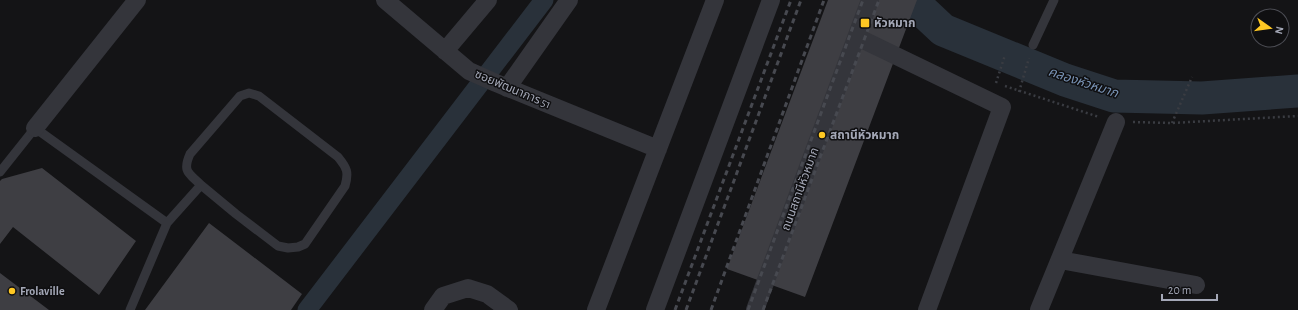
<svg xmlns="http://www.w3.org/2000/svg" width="1298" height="310" font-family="'Alegreya Sans','Noto Sans Thai',sans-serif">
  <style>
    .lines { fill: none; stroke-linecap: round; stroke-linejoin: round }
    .canal { stroke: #29313a; stroke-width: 19 }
    .river { stroke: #29313a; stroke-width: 33 }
    .building { fill: #3e3e43 }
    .path { stroke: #3a3c42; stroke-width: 2.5; stroke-dasharray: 2 3; stroke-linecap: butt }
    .lane { stroke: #34353b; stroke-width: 9 }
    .street { stroke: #34353b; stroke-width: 18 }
    .rail { stroke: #474950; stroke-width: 3; stroke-dasharray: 5 4; stroke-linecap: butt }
    .poi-dot { fill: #ffc823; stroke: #0f0f11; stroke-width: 1.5 }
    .labels { text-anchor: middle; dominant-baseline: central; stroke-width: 3; stroke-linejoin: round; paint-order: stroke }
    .poi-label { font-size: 12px; font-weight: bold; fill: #a4a8b7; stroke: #0f0f11; text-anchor: start }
    .street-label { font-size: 12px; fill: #a4a8b7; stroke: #0f0f11 }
    .water-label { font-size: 13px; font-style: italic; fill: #7993b5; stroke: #0f0f11 }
  </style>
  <rect width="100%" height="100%" fill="#141416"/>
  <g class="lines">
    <path class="canal" d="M307,310L544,0"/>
    <path class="river" d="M911,0L943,30L1065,80L1114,96L1202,98L1298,91"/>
  </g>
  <path class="building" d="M828,0H917L805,297L727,269Z
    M42,168L136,241L99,295L13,227L0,244V181L2,179Z
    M209,223L302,294L291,310H145Z
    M0,273L49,310H0Z"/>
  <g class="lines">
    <path class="path" d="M996,83L1005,55
      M1005,86L1099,117
      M1019,92L1029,58
      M1133,122L1172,123L1298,116
      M1172,123L1192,77"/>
    <path class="lane" d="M1033,45L1054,0
      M0,172L35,128L167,223L201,185L236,214L278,246L288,248L298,247L305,244L345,186C349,172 347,168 338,157L259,96L249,93L240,96L190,154C182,172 189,173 201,185
      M130,310L167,223"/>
    <path class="street" d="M385,0L469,71L496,83L658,149
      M857,37L1002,107L927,310
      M445,51L488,0
      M507,88L569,0
      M35,128L137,0
      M1060,260L1196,285
      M433,310L443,296L468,288L487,294L509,310
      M596,310L715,0
      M655,310L771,0
      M755,310L870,0
      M1039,310L1116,122"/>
    <path class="rail" d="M675,310L791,0
      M686,310L801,0
      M711,310L824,0
      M748,310L863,0
      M763,310L879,0"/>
  </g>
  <g class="poi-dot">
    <rect x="860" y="18" width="10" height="10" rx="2"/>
    <circle cx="822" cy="135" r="4"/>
    <circle cx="12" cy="291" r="4"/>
  </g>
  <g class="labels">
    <g class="poi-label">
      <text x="874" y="23">หัวหมาก</text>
      <text x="830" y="135">สถานีหัวหมาก</text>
      <text x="20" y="291">Frolaville</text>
    </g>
    <g class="street-label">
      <text transform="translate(513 89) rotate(23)">ซอยพัฒนาการ 51</text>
      <text transform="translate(800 189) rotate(-70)">ถนนสถานีหัวหมาก</text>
    </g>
    <g class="water-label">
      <text transform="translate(1083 83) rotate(18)">คลองหัวหมาก</text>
    </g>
  </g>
  <g transform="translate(1270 28) rotate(104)"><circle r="19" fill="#0f0f11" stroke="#4b4c53"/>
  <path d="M0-3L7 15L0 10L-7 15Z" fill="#ffc823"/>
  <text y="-6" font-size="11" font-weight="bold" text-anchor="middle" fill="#a4a8b7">N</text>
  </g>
  <path d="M1162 294v6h55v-6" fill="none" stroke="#a4a8b7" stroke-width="2"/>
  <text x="1168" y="294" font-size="12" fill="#a4a8b7" stroke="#0f0f11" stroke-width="3" paint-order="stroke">20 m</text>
</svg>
